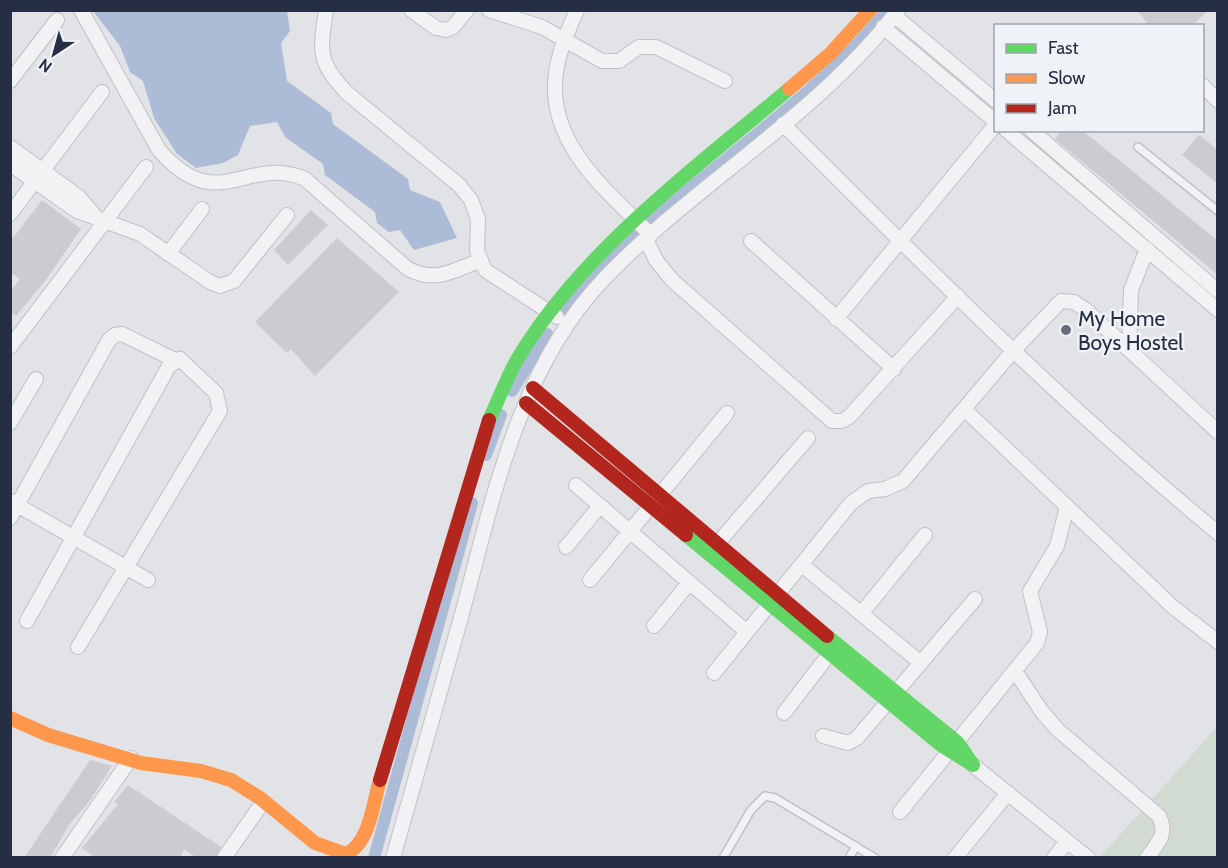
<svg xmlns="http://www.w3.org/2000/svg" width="1228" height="868" font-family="Cabin,sans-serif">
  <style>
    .green { fill: #d1dbd2 }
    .water { fill: #adbcd6 }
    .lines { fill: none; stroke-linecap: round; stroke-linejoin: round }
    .canal { stroke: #adbcd6; stroke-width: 12 }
    .building { fill: #caccd0 }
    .lane-casing { stroke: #c0c1c5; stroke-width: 10 }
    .street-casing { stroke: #c0c1c5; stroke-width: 16 }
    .lane { stroke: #f2f2f4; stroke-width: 7 }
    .street { stroke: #f2f2f4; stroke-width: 14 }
    .fast { stroke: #63d668; stroke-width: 14 }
    .slow { stroke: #ff974d; stroke-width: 14 }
    .jam { stroke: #b3261e; stroke-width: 14 }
    .poi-dot { fill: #686d7c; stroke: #eff2f7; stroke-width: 2 }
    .labels { text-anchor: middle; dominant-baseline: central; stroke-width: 5; stroke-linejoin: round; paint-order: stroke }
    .poi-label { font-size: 21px; fill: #262e43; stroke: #eff2f7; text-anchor: start }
  </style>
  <rect width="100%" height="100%" fill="#e2e3e7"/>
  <path class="green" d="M1217,727V857H1100Z"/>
  <path class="water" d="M93,11H287L290,31L281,43L287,81L331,113L333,124L408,179L410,190L440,202L457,238L414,250L400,230L389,232L377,223L375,212L325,175L323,164L285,137L277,122L250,126L238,155L223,163L196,168L177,154L154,118L143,81L130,72L120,46Z"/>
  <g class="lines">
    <path class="canal" d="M562,313C652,198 793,125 887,10
      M512,391L547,334
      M486,455L501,415
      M374,858L472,503"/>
  </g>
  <path class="building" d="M1137,10H1209L1191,26H1149Z
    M1062,130H1082L1218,241V275L1055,139Z
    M1199,135L1218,150V184L1182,155Z
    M42,200L81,229L46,280L16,316L10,311V292L20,279L10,272V242Z
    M311,210L328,225L288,265L274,250Z
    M337,238L399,292L315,376L291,349L287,353L255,322Z
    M90,760L112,766L89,802L69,825L50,858H24Z
    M128,785L221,847L215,858H197L184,849L180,858H96L82,848L118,804L114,802Z"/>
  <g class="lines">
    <g class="lane-casing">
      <path id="lane" d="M1138,147L1218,211
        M723,858L751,810L765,796L775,798L875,858
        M849,858L856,846"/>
    </g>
    <g class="street-casing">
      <path id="street" d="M81,10L159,150C218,218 246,154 305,179L408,269C436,283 452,271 479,261
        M326,10C320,51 317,62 347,93L459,185L471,200L478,219L477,251L485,270L557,317
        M411,10L436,28L446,30L453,27L467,10
        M489,10L542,27L602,61H619L639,47H656L725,81
        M577,10C566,35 554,62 555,90C556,151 611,195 651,235
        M894,15L996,101
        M883,27L996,122
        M10,81L57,20
        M1202,85L1218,101
        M783,124C924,265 1064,406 1218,533
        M1006,130L1218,310
        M1031,130L1218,291
        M10,147L79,197L96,217
        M10,164L77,211L140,234L210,282L220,286L234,281L287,215
        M10,214L102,92
        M646,240L656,260L672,280L832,421H842L849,417L958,296
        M751,241L894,369
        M168,254L202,209
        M836,319L996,124
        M10,347L146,167
        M1129,350L1131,290L1147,249
        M964,409L1173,607L1218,642
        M10,423L36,379
        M576,485L747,632
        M10,501L148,580
        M10,518L109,340L115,335L122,334L175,360
        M566,547L600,506
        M712,550L808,438
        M802,565L921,663
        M590,580L727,413
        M861,614L925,535
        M27,621L169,366L180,359L216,393L220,411L78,647
        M654,626L689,583
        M1015,671L1042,712L1058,730L1159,816C1168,834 1158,843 1147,858
        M714,673L851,503L868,491L885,489L903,481L1013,351L1061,301L1074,302L1086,310L1218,432
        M784,713L834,648
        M823,736L848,743L857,738L975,599
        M973,765L1088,858
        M900,812L1037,643L1040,632L1030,591L1057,546L1067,506
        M62,858L131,758
        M224,858L263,802
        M393,858C415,779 438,700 460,621C492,504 517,370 603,280C693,185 819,115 898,10
        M955,858L1008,793
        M1054,858L1067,841"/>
    </g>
    <use href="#lane" class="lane"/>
    <use href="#street" class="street"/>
    <path class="fast" d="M489,420C499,399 507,377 518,358C584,249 693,170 789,89
      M686,535L941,745L973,765L958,743L827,636"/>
    <path class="slow" d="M789,89L831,53L870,10
      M10,718L48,735L141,763L201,771L231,780L260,798L315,843L346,854C370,843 373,803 380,780"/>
    <path class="jam" d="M533,388L827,636
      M526,403L686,535
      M380,780L489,420"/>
  </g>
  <circle class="poi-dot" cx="1066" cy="330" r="6"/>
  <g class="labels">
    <g class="poi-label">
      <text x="1078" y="318">My Home<tspan x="1078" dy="24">Boys Hostel</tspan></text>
    </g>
  </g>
  <rect width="1228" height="868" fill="none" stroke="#262e43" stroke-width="24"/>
  <rect x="994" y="24" width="210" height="108" fill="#eff2f7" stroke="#9fa4af" stroke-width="1.5"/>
  <rect x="1006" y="44" width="30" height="9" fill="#63d668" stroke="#9fa4af" stroke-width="1.5"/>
  <text x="1048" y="54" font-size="18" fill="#262e43">Fast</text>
  <rect x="1006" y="74" width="30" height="9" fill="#ff974d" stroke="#9fa4af" stroke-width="1.5"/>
  <text x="1048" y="84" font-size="18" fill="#262e43">Slow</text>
  <rect x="1006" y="104" width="30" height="9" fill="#b3261e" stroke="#9fa4af" stroke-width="1.5"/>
  <text x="1048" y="114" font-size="18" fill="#262e43">Jam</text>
  <g transform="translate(54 54) rotate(216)" stroke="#eff2f7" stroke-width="4.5" paint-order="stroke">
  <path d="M0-4.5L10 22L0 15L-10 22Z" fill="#262e43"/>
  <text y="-9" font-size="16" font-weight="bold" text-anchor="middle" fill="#262e43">N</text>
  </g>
</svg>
